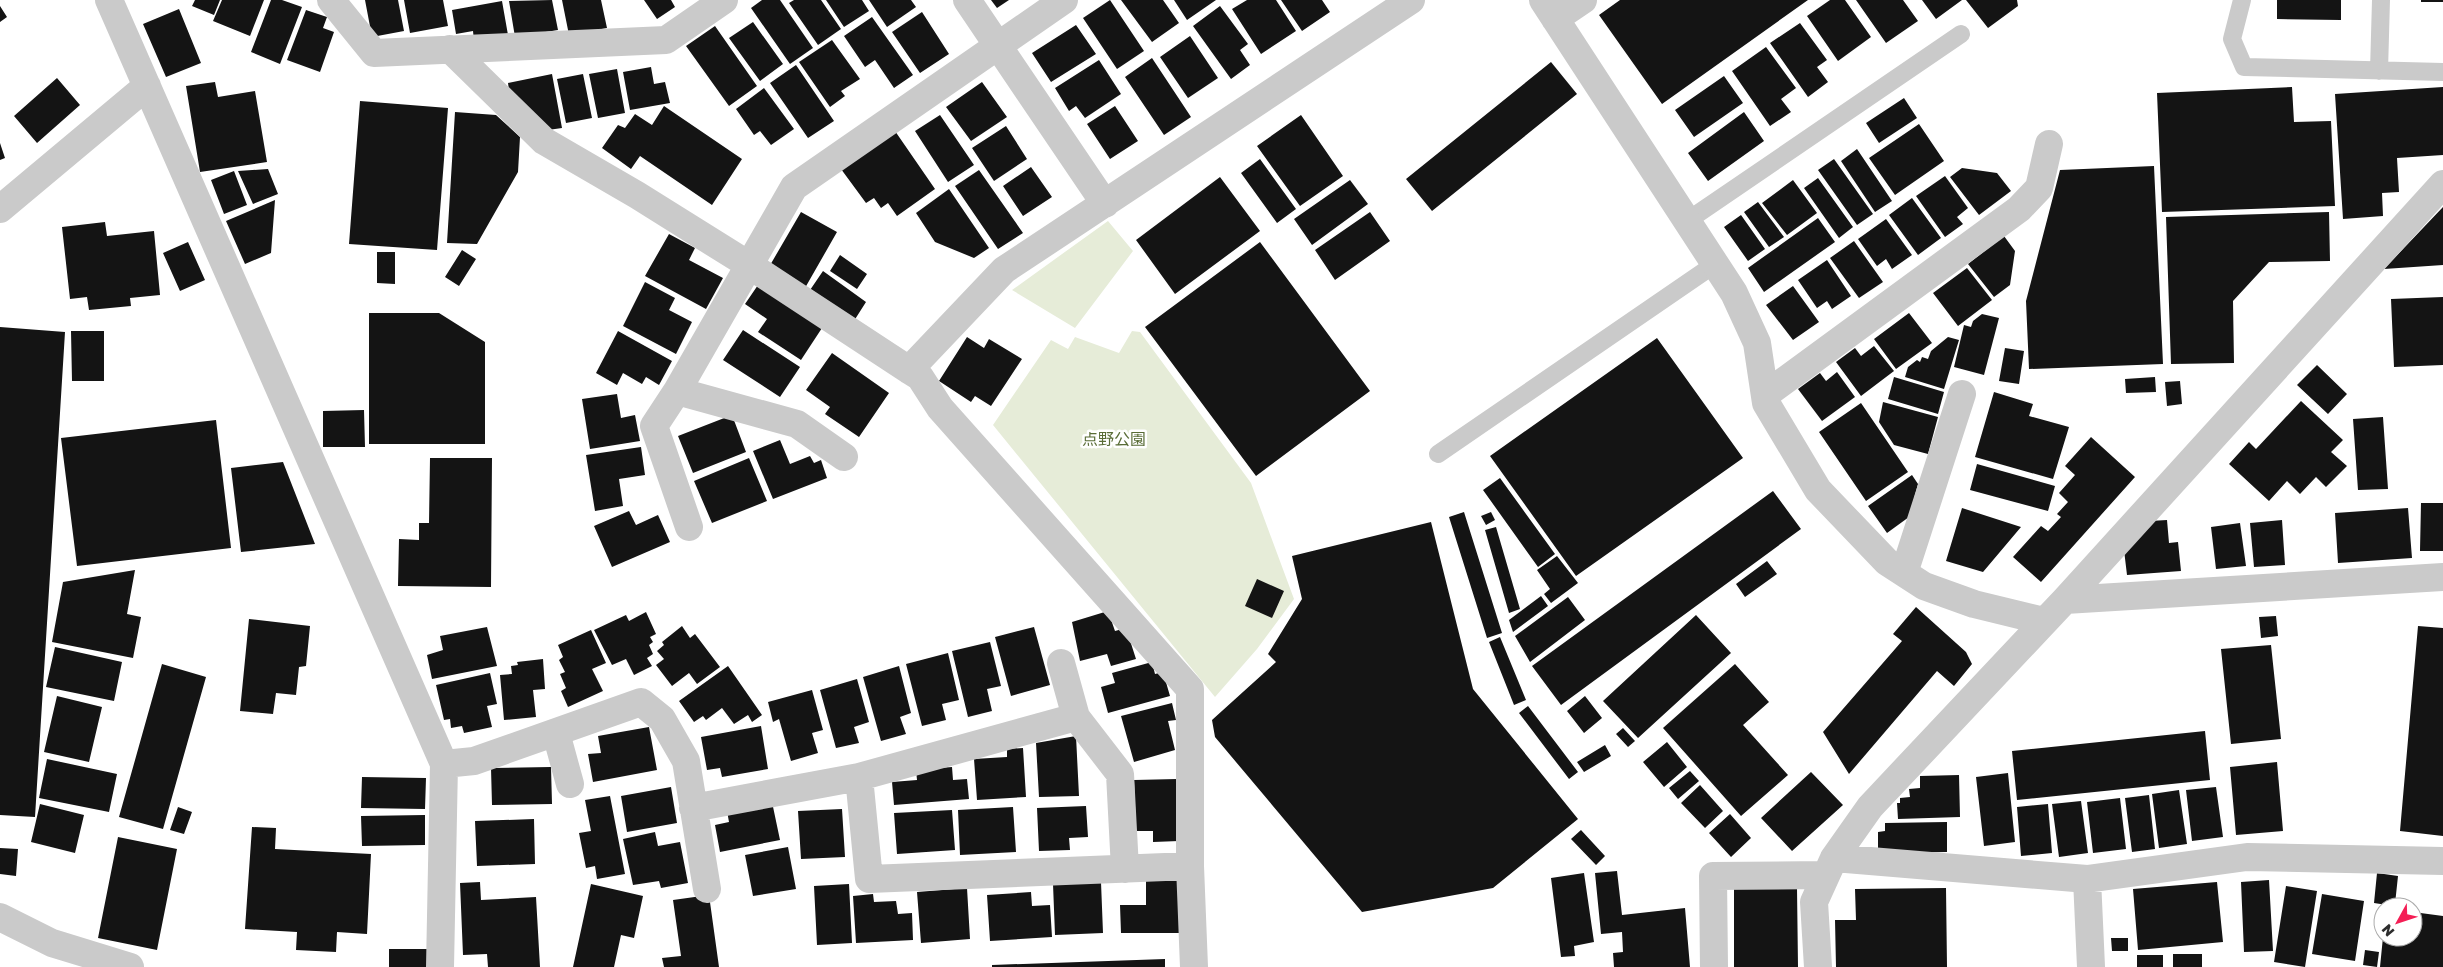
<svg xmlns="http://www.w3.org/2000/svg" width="2443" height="967" font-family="'Golos Text','Noto Sans JP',sans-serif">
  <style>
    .green { fill: #e6ecd8 }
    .building { fill: #141414 }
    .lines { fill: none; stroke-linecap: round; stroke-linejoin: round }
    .service { stroke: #cacaca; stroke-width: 18 }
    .minor { stroke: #cacaca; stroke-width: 28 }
    .labels { text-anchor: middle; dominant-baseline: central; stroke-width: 5; stroke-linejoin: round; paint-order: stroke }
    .park-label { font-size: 16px; fill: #596c36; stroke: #fff }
  </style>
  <rect width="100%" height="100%" fill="#fff"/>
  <path class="green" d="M1108,221L1133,251L1075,328L1012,290Z
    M1132,331L1140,332L1251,483L1294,599L1257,649L1215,697L993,425L1051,340L1068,349L1075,337L1119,353Z"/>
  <path class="building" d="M195,0H220L214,15L192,6Z
    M222,0H264L250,36L213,21Z
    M271,0H282L302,7L280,64L251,52Z
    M365,0H398L404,31L372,37Z
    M404,0H443L448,26L410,33Z
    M552,0L558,30L515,37L509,1Z
    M562,0H601L607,28L569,35Z
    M644,0H671L675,7L657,19Z
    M762,0H780L813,48L790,64L751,8Z
    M794,0H821L841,29L818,45L789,3Z
    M826,0H862L869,11L844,27Z
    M869,0H911L916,7L887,27Z
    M991,0H1009L997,8Z
    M1110,0L1144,51L1117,69L1083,18Z
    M1121,0H1163L1179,23L1152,42Z
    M1174,0H1216L1187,20Z
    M1247,0H1276L1296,31L1261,54L1232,9Z
    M1281,0H1322L1330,12L1302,31Z
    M1620,0H1808L1662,104L1599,15Z
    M1830,0H1845L1871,37L1838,61L1807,16Z
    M1856,0H1903L1918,21L1886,43Z
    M1922,0H1962L1936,19Z
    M1966,0H2017L2018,6L1988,28Z
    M2277,0H2341V20L2277,19Z
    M2421,0H2443V2H2421Z
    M502,1L508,35L474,41L473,31L456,34L452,10Z
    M0,6L7,17L0,22Z
    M1220,6L1248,44L1240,50L1250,65L1231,79L1193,26Z
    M179,9L201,63L166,77L143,24Z
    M306,10L327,17L323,28L334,32L320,72L287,60Z
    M922,12L949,54L920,73L892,32Z
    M872,17L913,75L894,88L875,60L865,67L844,36Z
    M753,22L783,64L760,81L729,38Z
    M1800,23L1827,60L1817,67L1828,82L1808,97L1770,43Z
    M1076,25L1096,54L1051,82L1032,53Z
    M715,26L757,86L729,106L686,46Z
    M1190,36L1218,78L1188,98L1160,57Z
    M832,40L860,79L841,91L845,96L830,107L799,62Z
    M1766,47L1796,88L1781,99L1791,112L1770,126L1732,71Z
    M1152,58L1191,117L1164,135L1125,77Z
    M1099,60L1121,94L1085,118L1076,106L1069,111L1055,88Z
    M1551,62L1577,94L1432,211L1406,179Z
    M796,65L834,121L808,138L770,83Z
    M651,67L654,84L665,82L670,103L630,110L623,72Z
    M617,69L625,113L598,118L589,74Z
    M552,74L562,128L541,131L510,97L508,83Z
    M583,74L592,118L566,123L557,79Z
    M1724,76L1743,103L1694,137L1675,110Z
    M57,78L80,105L37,143L14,116Z
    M215,82L218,97L255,91L267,162L200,172L186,86Z
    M982,82L1007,117L971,141L946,107Z
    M2292,87L2294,122L2331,121L2335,206L2162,212L2157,93Z
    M2443,87V155L2397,158L2399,192L2382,193L2383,216L2343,219L2335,94Z
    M764,88L794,129L771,145L760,131L754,135L736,109Z
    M1904,98L1917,118L1879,143L1866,123Z
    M360,101L448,108L437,250L349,244Z
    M664,106L742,159L712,205L640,156L631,169L602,148L618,125L625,128L635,114L652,125Z
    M1115,106L1138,141L1110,159L1087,124Z
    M455,112L496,115L520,137L518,172L477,244L447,243Z
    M1744,112L1764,141L1708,181L1688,153Z
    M940,115L974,165L948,182L915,131Z
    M1301,115L1343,176L1300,206L1257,146Z
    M1919,124L1944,161L1895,195L1869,158Z
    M1006,126L1027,159L994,181L972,148Z
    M895,131L935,189L897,216L888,203L881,208L874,198L866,203L841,169Z
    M0,143L5,158L0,160Z
    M1857,149L1892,201L1875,212L1841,161Z
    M1260,159L1296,209L1277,223L1241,173Z
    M1834,159L1873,214L1857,225L1818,170Z
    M2154,166L2163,364L2029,369L2026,301L2060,170Z
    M1031,167L1052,197L1023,216L1003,186Z
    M1962,168L1997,173L2011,191L1979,215L1950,177Z
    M268,169L278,194L253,204L238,171Z
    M979,170L1023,233L998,249L955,186Z
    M234,171L247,205L224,214L211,180Z
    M1945,176L1968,208L1957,217L1963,224L1945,237L1916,196Z
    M1220,177L1260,231L1175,294L1136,240Z
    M1818,178L1853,227L1839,238L1804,188Z
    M1350,180L1368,204L1312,245L1294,219Z
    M1793,180L1817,213L1787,235L1762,203Z
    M949,189L989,248L974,258L935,242L916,213Z
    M1912,198L1941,238L1918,255L1889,215Z
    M275,200L271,253L245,264L226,221Z
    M1758,202L1784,237L1769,247L1744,212Z
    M2443,207V265L2384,269Z
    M801,212L837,232L805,288L769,267Z
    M1370,212L1390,241L1335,280L1315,250Z
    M2329,212L2330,261L2269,262L2233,301L2234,363L2171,364L2166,217Z
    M1741,215L1765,249L1748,261L1724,227Z
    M1818,218L1835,242L1764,292L1748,268Z
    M1886,219L1912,255L1892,269L1886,259L1877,266L1858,239Z
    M105,222L107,236L154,231L160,295L130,298L131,306L89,310L87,297L70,299L62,227Z
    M669,234L695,248L689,260L723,278L706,309L645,276Z
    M2004,236L2015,251L2010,285L1994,297L1968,264Z
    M1854,241L1883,282L1859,298L1830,258Z
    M188,242L205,280L180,291L163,253Z
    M1260,242L1370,391L1256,476L1145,327Z
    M462,250L476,259L459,286L445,277Z
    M377,252H395V284L377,283Z
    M840,255L867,274L857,289L830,271Z
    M1827,260L1851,296L1832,309L1827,301L1817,308L1798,280Z
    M1967,268L1992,300L1958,326L1933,293Z
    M823,271L866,302L852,324L808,293Z
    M645,282L675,298L669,310L692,322L676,354L623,326Z
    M758,285L822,328L801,360L758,332L767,319L745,304Z
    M1793,286L1819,322L1793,340L1766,305Z
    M2443,297V365L2394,367L2391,299Z
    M369,313H439L485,342V444H369Z
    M1909,313L1932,343L1896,369L1874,339Z
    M1982,314L1999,318L1984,375L1954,367L1964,325L1971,327L1973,321Z
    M0,327L65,332L35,817L0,815Z
    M743,330L800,367L780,397L723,360Z
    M71,331H104V381H72Z
    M618,331L672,361L659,385L646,377L642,384L623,373L617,385L596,373Z
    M967,337L984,348L989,339L1022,359L991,406L975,396L971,402L939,381Z
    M1948,337L1959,340L1944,389L1905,377L1908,367L1917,360L1920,362L1922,357L1928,359L1931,351Z
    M1657,338L1743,458L1576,576L1490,456Z
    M1874,346L1894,371L1861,396L1836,362L1855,348L1861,356Z
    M2005,348L2024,351L2019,384L1999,381Z
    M832,353L889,393L859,437L825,414L830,407L806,390Z
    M2317,365L2347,394L2328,414L2297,385Z
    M1837,372L1855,397L1822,421L1798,389L1820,373L1826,381Z
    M1894,377L1944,392L1938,414L1888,399Z
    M2155,377L2156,392L2126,393L2125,379Z
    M2180,381L2182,404L2167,406L2165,382Z
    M1994,392L2033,404L2029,416L2069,427L2053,479L1975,457Z
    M617,394L621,418L635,415L640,441L590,449L582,399Z
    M2301,401L2343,440L2331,452L2347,466L2326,487L2316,477L2300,494L2287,481L2269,501L2229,464L2249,442L2256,449Z
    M1883,402L1938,417L1928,454L1894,445L1879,422Z
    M1861,403L1908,472L1866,501L1819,432Z
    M364,410L365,447H323V411Z
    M732,415L746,452L693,473L678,436Z
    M2383,417L2388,489L2358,490L2353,419Z
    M216,420L231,548L77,566L61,438Z
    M2091,437L2135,477L2041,582L2013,557L2041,526L2048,531L2061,517L2057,514L2068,502L2059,493L2075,475L2065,466Z
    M780,440L790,464L810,456L814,463L821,460L827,478L773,499L753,451Z
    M641,447L645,475L619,479L623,506L595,511L586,455Z
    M430,458H492L491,587L398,586L399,539L419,540V523H429Z
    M749,458L767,501L712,523L694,481Z
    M283,462L315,544L241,552L231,468Z
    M1977,464L2055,486L2048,511L1970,490Z
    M1912,475L1918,484L1909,517L1887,533L1868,506Z
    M1500,478L1555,554L1538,567L1483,490Z
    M1773,491L1801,529L1561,705L1532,666Z
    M2421,503H2443V551H2420Z
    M1962,508L2021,527L1983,572L1946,561Z
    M2408,508L2412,558L2338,563L2335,513Z
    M629,511L636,525L658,515L670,542L612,567L594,526Z
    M1464,512L1502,633L1487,638L1449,517Z
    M1491,512L1495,520L1486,525L1481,516Z
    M2167,520L2169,543L2178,542L2181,571L2127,575L2124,550L2150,521Z
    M2282,520L2285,565L2254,567L2250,523Z
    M1431,522L1473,689L1578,819L1493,888L1362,912L1215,737L1212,720L1276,662L1268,654L1302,599L1292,556Z
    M2240,523L2246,566L2216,569L2211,527Z
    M1496,527L1520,609L1509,613L1485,530Z
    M1557,556L1578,583L1551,603L1544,594L1550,589L1537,570Z
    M1767,561L1777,574L1745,597L1736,584Z
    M135,570L127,614L141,617L133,658L52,642L63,582Z
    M1257,579L1284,591L1272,618L1245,606Z
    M1541,596L1548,606L1513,632L1509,620Z
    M1568,597L1585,620L1530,662L1515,636Z
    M1916,607L1966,652L1972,664L1954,686L1937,671L1849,774L1823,732L1902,641L1893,634Z
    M1108,611L1115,631L1126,628L1136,659L1111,666L1107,654L1080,661L1072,622Z
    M646,612L656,634L650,637L653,642L649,645L653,654L647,658L652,666L634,675L626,659L612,665L594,630L626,615L629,621Z
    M1696,615L1731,653L1638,738L1603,701Z
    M2276,616L2278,636L2261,638L2259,617Z
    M249,619L310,626L306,666L299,667L296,695L276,693L273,714L240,711Z
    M682,626L690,638L695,634L720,667L697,684L689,673L672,686L656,665L664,659L657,651L664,645L662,642Z
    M2418,626L2443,628V836L2400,831Z
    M487,627L497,666L432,679L427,655L443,650L440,636Z
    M1034,627L1050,685L1011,696L995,637Z
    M591,630L606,663L592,669L603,691L568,707L561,691L566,688L560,674L565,672L559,660L563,657L558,645Z
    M1500,637L1526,700L1514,705L1489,642Z
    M990,642L1001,686L987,689L992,711L968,717L952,651Z
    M2271,645L2281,739L2231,744L2221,649Z
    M55,647L122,662L114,701L46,687Z
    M948,653L959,700L942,704L946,720L922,726L906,664Z
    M543,659L545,689L533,690L536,717L504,720L500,675L512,674L511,666L518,665L517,662Z
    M1152,662L1155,674L1163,672L1170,696L1108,713L1101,687L1115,683L1112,673Z
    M162,664L206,677L163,829L119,817Z
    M1735,664L1769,702L1743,725L1788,775L1741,816L1663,728Z
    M728,666L762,715L752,722L748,715L734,724L722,708L706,720L703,716L694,722L679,701Z
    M899,666L911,713L900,717L906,734L881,741L863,677Z
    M490,673L497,704L487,706L492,727L464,733L462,726L451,728L450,719L444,720L436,685Z
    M857,679L869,722L854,727L859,743L836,748L820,690Z
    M812,690L823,730L812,733L818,753L791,761L779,719L773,722L768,702Z
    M57,696L102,707L89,762L44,752Z
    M1585,696L1602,718L1584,733L1567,711Z
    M1172,703L1176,720L1168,721L1175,750L1134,762L1121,716Z
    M1528,706L1578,772L1569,779L1519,713Z
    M761,726L768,769L722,777L720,768L707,770L701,737Z
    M649,727L657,770L593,782L588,754L601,753L598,736Z
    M1623,728L1635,741L1628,747L1616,734Z
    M2205,731L2210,780L2017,800L2012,751Z
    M1076,736L1079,796L1039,797L1036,743Z
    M1667,742L1687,767L1664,787L1643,762Z
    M1605,745L1611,756L1584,772L1577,762Z
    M1023,748L1026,797L977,800L974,759L1007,757V749Z
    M47,759L117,774L109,812L39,798Z
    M2277,762L2283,831L2236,835L2230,767Z
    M551,767L552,804L492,805L491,768Z
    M952,767L953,780L967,779L969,799L894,805L892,782L917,780L916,770Z
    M1690,771L1699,781L1678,799L1669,788Z
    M1811,772L1843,805L1792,851L1761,818Z
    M2008,773L2015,842L1984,846L1976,777Z
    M1959,775L1960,817L1898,819L1897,803H1900V798L1910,797L1909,789L1920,788V776Z
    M362,777L426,778L425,809L361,808Z
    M1177,779L1179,841L1153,842V831H1136L1134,780Z
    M1700,785L1723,811L1705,828L1681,803Z
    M671,787L677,823L627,832L621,796Z
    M2216,787L2223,837L2192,841L2186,790Z
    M2179,790L2187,844L2159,848L2152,794Z
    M2149,795L2155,849L2132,852L2125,798Z
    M610,796L625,874L597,879L595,866L586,868L579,833L591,831L585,800Z
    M2120,798L2126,849L2093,853L2087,802Z
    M2081,801L2088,853L2059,857L2052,804Z
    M772,802L780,840L720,852L715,825L729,822L727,811Z
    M40,804L84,815L75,853L31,842Z
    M2048,804L2052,853L2021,856L2017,807Z
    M1086,806L1088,837L1069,838L1070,850L1039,851L1037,808Z
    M178,807L192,812L184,834L170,830Z
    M1013,807L1016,852L960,855L958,810Z
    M842,809L845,857L801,859L798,811Z
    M952,810L955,850L897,854L894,813Z
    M1730,814L1751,838L1731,857L1709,833Z
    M425,815V845L362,846L361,816Z
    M534,819L535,864L477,866L475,821Z
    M1947,822V852L1878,853V832L1885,831V823Z
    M252,827L276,828L275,849L371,854L367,934L337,932L336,952L296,950L297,932L245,929Z
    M1581,830L1605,856L1596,865L1571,839Z
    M655,832L658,846L680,842L688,883L661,888L659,881L633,885L623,839Z
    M118,837L177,849L157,950L98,938Z
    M788,847L796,889L753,896L745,855Z
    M0,848L18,849L16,876L0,874Z
    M1617,871L1622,915L1685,908L1690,967H1614L1613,953L1623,952L1622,932L1601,934L1595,873Z
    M1584,873L1594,942L1574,946L1575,956L1561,957L1551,878Z
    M2377,873L2398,876L2395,904L2408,907H2387V905L2374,903Z
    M1146,880H1184V933H1121L1120,905H1146Z
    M2269,880L2273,951L2244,952L2241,882Z
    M480,882L481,900L536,897L540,967H488L487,954L463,955L460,883Z
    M1101,882L1103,933L1055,935L1053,884Z
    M2217,882L2223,942L2138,950L2133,889Z
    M591,884L643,896L634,938L621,935L614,967H573Z
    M849,884L852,943L817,945L814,886Z
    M2286,886L2317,891L2305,967L2274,962Z
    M967,888L970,939L921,943L917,892Z
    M1734,888H1797L1798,967H1734Z
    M1946,888L1947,967H1836L1835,920H1856L1855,889Z
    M1031,892L1032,906L1050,905L1052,937L990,941L987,895Z
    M873,894L874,902L896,901L898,914L912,913L913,940L856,943L853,896Z
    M2322,894L2364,901L2355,961L2312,954Z
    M709,895L719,967H664L662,958L681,956L673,900Z
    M2413,912L2443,916V967H2380L2383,937H2413Z
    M2111,938H2128V951H2112Z
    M389,949H427V967H389Z
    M2365,950L2379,952L2377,967L2363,965Z
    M2173,954H2202V967H2173Z
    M2137,955H2163V967H2137Z
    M1165,959V967H992V965Z"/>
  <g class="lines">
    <path class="service" d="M2242,0L2232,39L2244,67L2443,72
      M2379,71L2381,0
      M1687,221L1961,34
      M1438,454L1715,264"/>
    <path class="minor" d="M109,0L444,764L440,967
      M331,0L374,53L666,40L724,0
      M967,0L1105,204
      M1543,0L1734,293L1757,343L1766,403L1818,490L1887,562L1924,586L1974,604L2044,621
      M1555,19L1583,0
      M450,49L544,141L637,195L749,265L909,370L920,377L940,408L1190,689V866L1194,967
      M0,209L147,86
      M909,370L1004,270L1411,0
      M677,391L797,424L844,457
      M1765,395L2019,209L2039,188L2049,144
      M689,527L654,426L677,391L794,187L1064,0
      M1904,573L1962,394
      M2065,600L2443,577
      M1061,663L1076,717L1120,774L1125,869
      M556,733L570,784
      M444,764L474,761L641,702L662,719L686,761L707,889
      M859,777L869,879L1190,866
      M693,808L859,777L1076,717
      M1834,858L2087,879L2247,857L2443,861
      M2087,879L2091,967
      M0,917L52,943L130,967
      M1714,967L1713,876L1826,875
      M1818,967L1814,902L1834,858L1870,807L2065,600L2443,184"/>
  </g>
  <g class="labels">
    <g class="park-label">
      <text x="1114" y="439">点野公園</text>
    </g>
  </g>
  <g transform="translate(2398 922) rotate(230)"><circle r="24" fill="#ffffff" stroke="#ababab"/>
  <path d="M0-4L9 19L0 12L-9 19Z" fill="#f41e55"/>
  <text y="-8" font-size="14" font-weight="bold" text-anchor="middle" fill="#2d2d2d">N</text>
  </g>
</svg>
